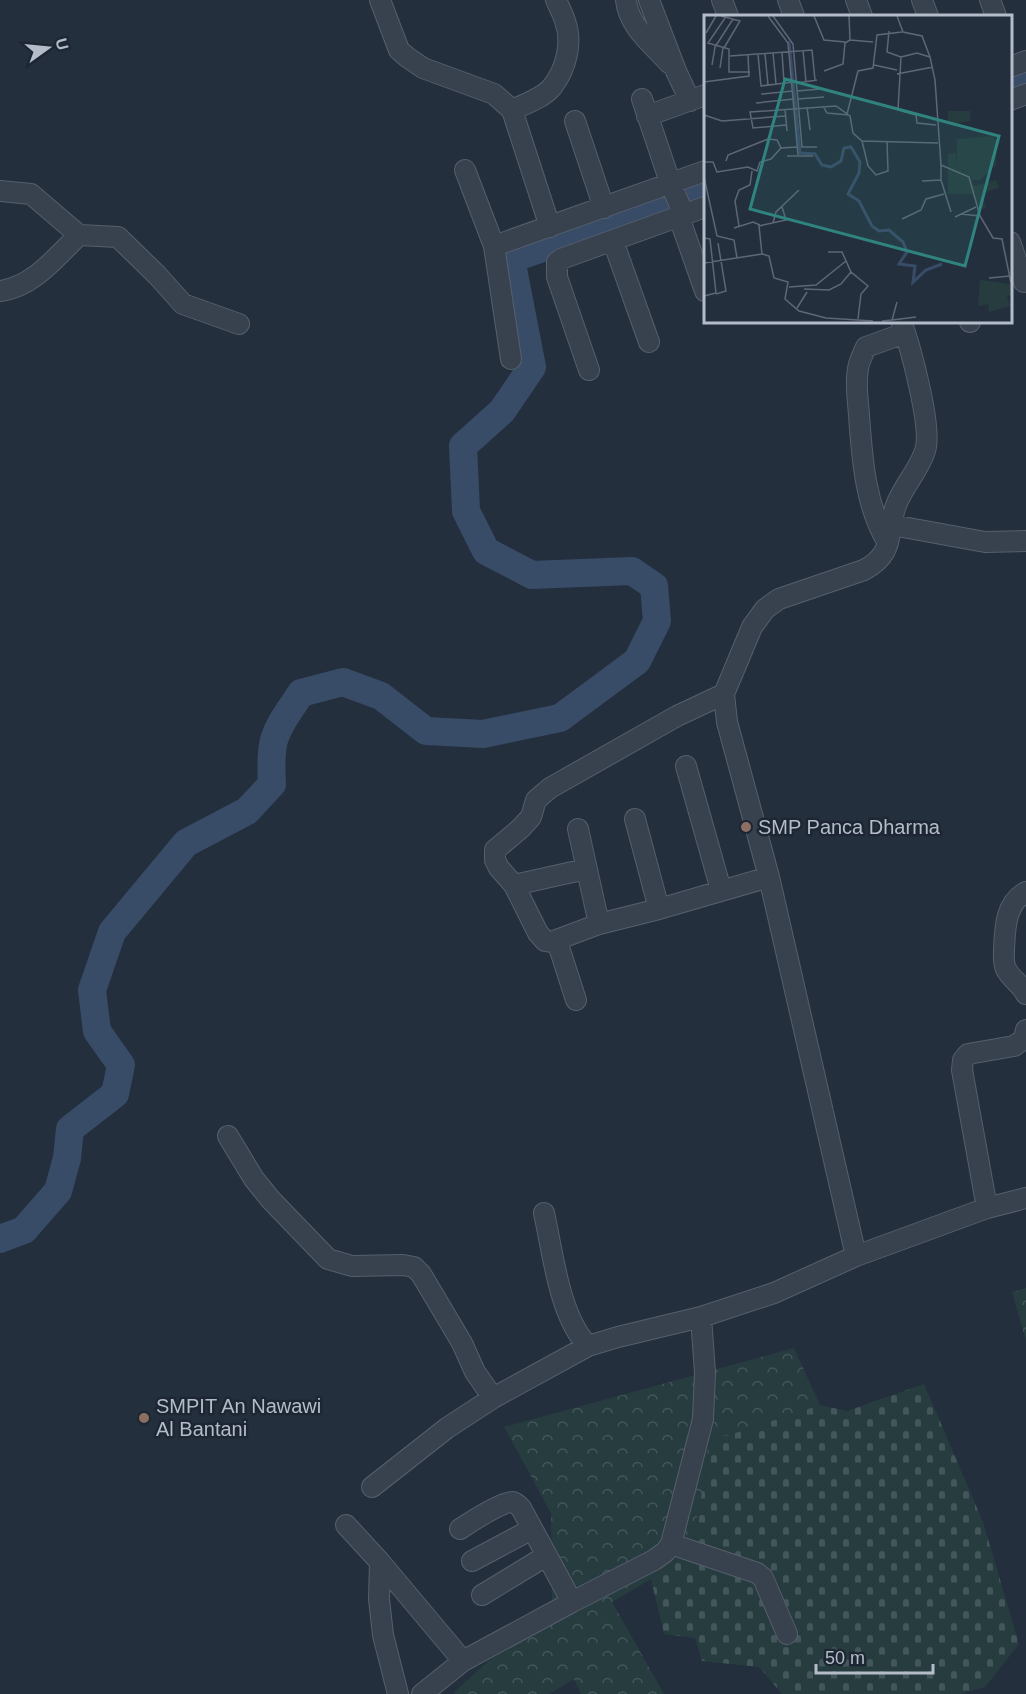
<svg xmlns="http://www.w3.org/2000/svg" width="1026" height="1694" font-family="Helvetica,sans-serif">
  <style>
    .forest { fill: url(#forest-crowns) }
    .cemetery { fill: url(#cemetery-stones) }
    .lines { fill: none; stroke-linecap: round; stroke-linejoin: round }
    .river { stroke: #394c67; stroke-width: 28 }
    .minor-casing { stroke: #565f6c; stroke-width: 22 }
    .minor { stroke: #38414e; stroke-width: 20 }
    .education-dot { fill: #8d6e63; stroke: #1d2633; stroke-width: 2 }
    .labels { text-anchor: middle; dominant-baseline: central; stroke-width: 5; stroke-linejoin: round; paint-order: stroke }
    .poi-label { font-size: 20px; fill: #b4bcc9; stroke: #1d2633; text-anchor: start }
    .inset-river { fill: none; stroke: #394c67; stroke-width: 3 }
    .inset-road { fill: none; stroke: #5e6776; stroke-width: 1.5 }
    .view { fill: #308480; fill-opacity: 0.15; stroke: #308480; stroke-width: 3 }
    .inset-edge { fill: none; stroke: #b4bcc9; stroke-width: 3 }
  </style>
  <defs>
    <pattern id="forest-crowns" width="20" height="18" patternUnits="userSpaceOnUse" patternTransform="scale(1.5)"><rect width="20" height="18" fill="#263c3f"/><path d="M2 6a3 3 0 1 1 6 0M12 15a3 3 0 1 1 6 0" fill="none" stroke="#435659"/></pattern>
    <pattern id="cemetery-stones" width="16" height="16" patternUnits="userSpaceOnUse" patternTransform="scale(1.5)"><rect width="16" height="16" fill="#263c3f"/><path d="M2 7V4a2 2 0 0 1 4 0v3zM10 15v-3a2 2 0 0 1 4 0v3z" fill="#435659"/></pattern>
  </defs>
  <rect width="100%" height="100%" fill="#242f3e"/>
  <path class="forest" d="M1026,1288V1341L1012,1292Z
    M794,1348L820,1405L711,1441L692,1548L651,1579L612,1602L664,1694H581L574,1679L549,1694H455L454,1692L552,1604L551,1513L504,1427Z"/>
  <path class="cemetery" d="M924,1384L983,1522L1019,1644L985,1687L960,1694H782L759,1667L702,1661L695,1638L664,1634L651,1579L692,1548L711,1441L820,1405L847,1411Z"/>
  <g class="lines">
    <path class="river" d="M1010,81L1026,75
      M0,1239L24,1230L58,1191L67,1158L70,1129L115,1094L121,1065L97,1031L92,990L112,932L186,843L247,811L272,784C269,736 275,732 301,693L343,682L381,696L426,731L483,734L560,718L637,661L657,621L654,586L632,571L532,575L486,551L466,511L463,446L502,411L532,367L511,259L705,191"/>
    <g class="minor-casing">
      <path id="minor" d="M380,0L399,50L407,57L423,68L494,94L512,110L550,227
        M626,0C628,26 653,45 669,63
        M649,0L676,71L690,101
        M722,0L728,16
        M788,0L794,16
        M856,0L862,16
        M922,0L928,16
        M990,0L996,16
        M1010,67L1026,61
        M642,99L670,182L684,215
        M1010,100L1026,94
        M512,110C525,104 543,98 552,87C566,69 573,43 565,21C563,14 559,7 556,0
        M647,116L705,95
        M575,121L604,208
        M465,170L494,246L511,359
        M0,191L31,194L79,235L118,237L157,275L183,304L239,324
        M679,217L705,291
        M613,241L649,342
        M1010,242L1024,282
        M494,246L705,171
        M0,291C33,287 56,257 79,235
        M970,321V322
        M589,370L557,277V262L561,259L705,207
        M892,525L985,542L1026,541
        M888,543C865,506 862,457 859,415C858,400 855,384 858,369C859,361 863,354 866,347L905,333
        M724,694L677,716L550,788L536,800L531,817L521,828L495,850V860L499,868L514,885L538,933L545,941L551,942L599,924L659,909L769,877
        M686,766L721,890
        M635,819L659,909
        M578,829L599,924
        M514,885L586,869
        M1026,892C1005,903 1005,929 1004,950C1004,956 1003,963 1006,969C1011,979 1021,984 1026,994
        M557,941L576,1000
        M228,1136L254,1179L271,1200L328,1259L352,1266L403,1265L414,1267L421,1274L462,1343L475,1372L493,1398
        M987,1208L962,1070L963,1060L968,1054L1014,1046L1024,1039L1026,1030
        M544,1213C553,1253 559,1316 588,1346
        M856,1256L769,877L727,722L724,694L752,627L765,609L779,599L864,570C894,554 887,536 895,508C902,487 918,472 925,451C933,429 910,345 901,321
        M372,1487L447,1428L493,1398L588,1346L618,1337L701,1317
        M346,1525L380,1562L463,1661
        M460,1529C469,1523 504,1500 513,1502C516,1503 519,1506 521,1508L572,1602
        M671,1544L757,1573L763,1578L787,1634
        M472,1561L532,1529
        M380,1562L379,1599L383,1635L398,1694
        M482,1595L546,1556
        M422,1694L463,1661L572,1602L654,1560L665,1552L671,1544L703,1419L705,1373L701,1317L774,1293L856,1256L987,1208L1026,1198"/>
    </g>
    <use href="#minor" class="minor"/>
  </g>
  <g class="education-dot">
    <circle cx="746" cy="827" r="6"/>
    <circle cx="144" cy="1418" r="6"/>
  </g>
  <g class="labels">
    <g class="poi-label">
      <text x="758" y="827">SMP Panca Dharma</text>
      <text x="156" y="1406">SMPIT An Nawawi<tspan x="156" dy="23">Al Bantani</tspan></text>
    </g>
  </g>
  <g transform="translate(704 15)">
    <rect width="308" height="308" fill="#242f3e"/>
    <path d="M244,96H266V106L244,110ZM252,138L253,153L266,159L270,171L292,165L295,173L278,178L282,193L276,194L268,179H244V139ZM276,265L307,269V280L303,281L306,291L285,297L284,289L274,291Z" fill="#263c3f"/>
    <path d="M289,121L293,126L292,150L276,165H268L266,159L253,153V124Z" fill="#263c3f"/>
    <path class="inset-river" d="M85,26L96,138L111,139L118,150L127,152L137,146L140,133L147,132L156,147L155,158L144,179L155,186L168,211L175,216L185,215L199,227L203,237L195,249L211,251L209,267L222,255L238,249"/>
    <path class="inset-road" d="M17,1L36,6L20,33M64,1L84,28L94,140M69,1L89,29L98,132H113M110,1L120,25L141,27M193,1L199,17L218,21L226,42L231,65L237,150L265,162L276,201L289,223L298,224L307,268M21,3L4,28L25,34V57H46M185,16L183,37L197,42L194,95L212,100L213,108L232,110M2,18L12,1M146,25L169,27M99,35L102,67M78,37L80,68M69,38L72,69M54,39L57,71L89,67M61,39L64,70M26,41L108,35L111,65M197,42L213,38L226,42M8,50L11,32L29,4M170,50L193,55M16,53L19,33M120,56L139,49L141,28L146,25L145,1M193,59L229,52M0,67L45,61L44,40M93,68L113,65M93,76L116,74M57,79L89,76M94,84L120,82M52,88L90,84M119,91L123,98L145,100M103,92L106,115M81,94L83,116M143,99L154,56L169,53L173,20L198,17M0,100L18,106L81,101M82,110L49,113L46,97L132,91L146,101L149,118L158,126L234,128M158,126L164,151L172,160L184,156L183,126M83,141H109M22,146L24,140L64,124L73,125L77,133M0,147H9L13,157L44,152L53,156L56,147L67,144L77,133L93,132M237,150V165L247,197M0,162L13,221L30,225L33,243M218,166L237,165M257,199L276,201M251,202L272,192M198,204L217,195L222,184L240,179M69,208L72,197L95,175M35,211L31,186L35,175L46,170L48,156M30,213L49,207L56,210M0,223L6,224L12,278L0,281M124,237H138L147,257L164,271L157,279L154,304M58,239L65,241L70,263L84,267L81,284L95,296L122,303L169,306M58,239L55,211L82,205L78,192M0,248L58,239M285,263L306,261M85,272L112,270L142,246M100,274L125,275L137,269L147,257M12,279L22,276L14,228M93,293L103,277M188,305L212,302M178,306L188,305L193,287"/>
    <path class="view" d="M81,64L295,121L261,251L46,194Z"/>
    <rect width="308" height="308" class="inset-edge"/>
  </g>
  <g transform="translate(48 48) rotate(75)" stroke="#1d2633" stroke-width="4.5" paint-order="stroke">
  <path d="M0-4.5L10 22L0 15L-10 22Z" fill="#b4bcc9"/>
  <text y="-9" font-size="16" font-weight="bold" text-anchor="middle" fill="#b4bcc9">U</text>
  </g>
  <path d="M816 1664v9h117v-9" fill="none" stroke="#b4bcc9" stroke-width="3"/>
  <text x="825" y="1664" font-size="18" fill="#b4bcc9" stroke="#1d2633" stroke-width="4.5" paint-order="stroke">50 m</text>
</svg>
